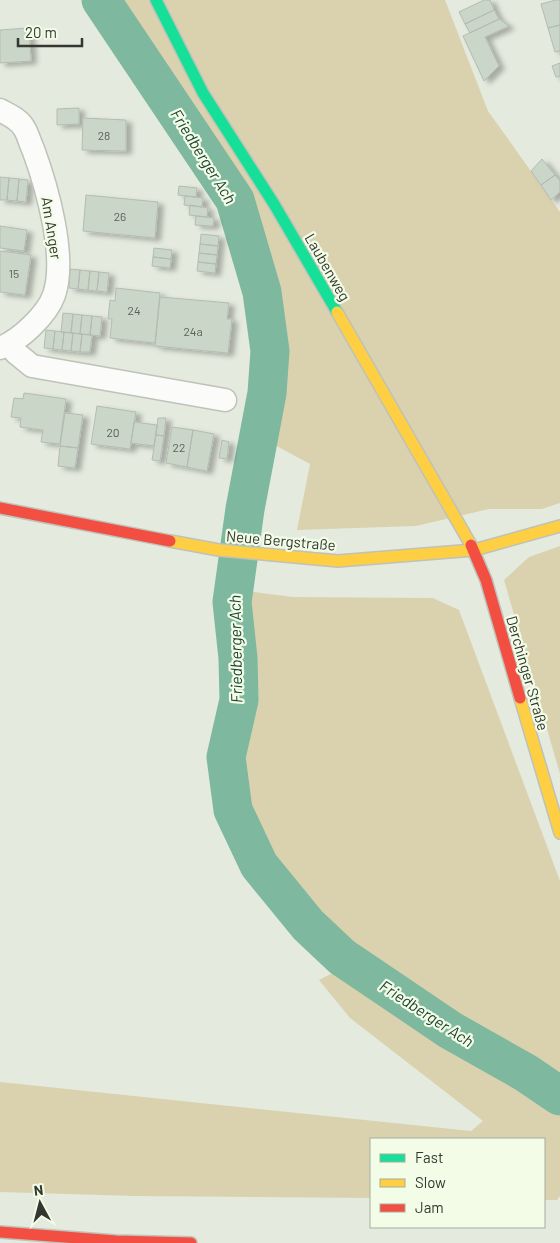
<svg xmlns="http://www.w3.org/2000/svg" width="560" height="1243" font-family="Barlow,sans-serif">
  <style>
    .green { fill: #dad2af }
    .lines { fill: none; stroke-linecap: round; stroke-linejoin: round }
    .river { stroke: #7eb89e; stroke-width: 39 }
    .building { fill: #c9d6c8; stroke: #b5bbb3; filter: url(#shadow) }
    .street-casing { stroke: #bec2b9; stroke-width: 25 }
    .fast-casing { stroke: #bec2b9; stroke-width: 14 }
    .slow-casing { stroke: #bec2b9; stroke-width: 14 }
    .jam-casing { stroke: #bec2b9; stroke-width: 14 }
    .street { stroke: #fbfcfa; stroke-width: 22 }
    .fast { stroke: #16e098; stroke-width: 11 }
    .slow { stroke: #ffcf43; stroke-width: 11 }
    .jam { stroke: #f24e42; stroke-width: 11 }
    .labels { text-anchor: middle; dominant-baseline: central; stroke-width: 4.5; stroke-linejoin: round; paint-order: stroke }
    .number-label { font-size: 12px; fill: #5b6058 }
    .street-label { font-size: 15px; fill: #343730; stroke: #f2fce7 }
    .water-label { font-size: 16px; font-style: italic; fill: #1d4133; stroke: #f2fce7 }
  </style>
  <defs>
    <filter id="shadow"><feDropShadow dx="5.5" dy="3" stdDeviation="2.5" flood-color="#0004"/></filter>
  </defs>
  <rect width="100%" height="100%" fill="#e4eade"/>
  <path class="green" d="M112,0H445L488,111L560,212V503L542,509H489L416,526L297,530L310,464L269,442L281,382V340L270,285L242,192Z
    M560,546V774L504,580L529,557Z
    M239,590L293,597L433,598L459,610L560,881V1196L557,1200H544V1139H371V1198L134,1196L0,1192V1082L471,1131L483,1121L350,1018L319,980L362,958L316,911L269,856L243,807L236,759L251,705L253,689Z"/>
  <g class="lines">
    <path class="river" d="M101,0L235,200L262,292L270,351L267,393L245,509L232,602L238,658L239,700L226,757L233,810L259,865L308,925L342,957L450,1030L526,1073L560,1096"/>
  </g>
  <path class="building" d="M484,0H490L494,10L465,24L459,12Z
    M556,0H560V25L548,28L541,4Z
    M494,10L499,19L470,33L465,24Z
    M499,19L509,26L485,37L499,66L484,81L463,36Z
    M560,25V51L555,52L548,28Z
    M29,28L31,61L0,63V30Z
    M560,63V76L556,77L552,66Z
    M79,108V124L57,125V109Z
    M83,118L126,120V151L82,150Z
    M542,159L555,175L541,185L531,171Z
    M555,175L560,181V192L551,200L541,185Z
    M0,177L9,178L7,200H0Z
    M9,178L19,179L17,201L7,200Z
    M19,179L28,180L26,202L17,201Z
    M179,186L197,188L196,197L178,195Z
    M86,195L158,202L155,238L83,231Z
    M185,196L203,198L202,207L184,205Z
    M190,205L208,208L207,217L189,215Z
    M196,216L214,218L213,226L195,225Z
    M0,226L27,230L24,251L0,248Z
    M201,234L219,236L218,246L200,244Z
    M200,244L218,246L217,255L199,253Z
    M154,248L172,250L171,259L153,257Z
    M0,251L31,255L25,295L0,292Z
    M199,253L217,255L216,264L198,262Z
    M153,257L171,259L170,268L152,266Z
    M198,262L216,264L215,273L197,271Z
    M70,269L80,270L78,289L69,288Z
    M80,270L90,271L88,290L78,289Z
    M90,271L99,272L97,291L88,290Z
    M99,272L109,273L107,292L97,291Z
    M116,288L160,293L155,343L110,338L112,319H108L110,300L115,301Z
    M160,297L229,303L227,319H232L228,353L155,346Z
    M63,313L73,314L71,333L61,332Z
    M73,314L82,315L80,334L71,333Z
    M82,315L92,316L90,335L80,334Z
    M92,316L102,317L100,336L90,335Z
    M46,330L55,331L53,349L44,348Z
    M55,331L64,332L62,350L53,349Z
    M64,332L73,333L71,351L62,350Z
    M73,333L82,334L80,352L71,351Z
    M82,334L92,335L90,352H80Z
    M24,393L66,399L60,444L41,442L43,430L20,427L21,418L11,417L14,398L23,399Z
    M97,406L136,412L130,449L91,444Z
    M65,413L83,415L78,448L60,446Z
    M158,418H166L164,436L156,435Z
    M134,422L157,425L154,446L131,443Z
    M172,427L193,430L187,467L166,463Z
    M193,430L214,434L207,471L187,467Z
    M156,435L164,436L160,461L152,460Z
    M222,440L229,442L227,459L219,458Z
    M60,446L78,448L75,468L58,466Z"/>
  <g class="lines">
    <g class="street-casing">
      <path id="street" d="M0,110C9,115 19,119 24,128C28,134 30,143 33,149C47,187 67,257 54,295C47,315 19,341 0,348
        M10,344L16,353L32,366L225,400"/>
    </g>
    <g class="fast-casing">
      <path id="fast" d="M156,0L203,93L274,204L337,312"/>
    </g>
    <g class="slow-casing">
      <path id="slow" d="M337,312L471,545
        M170,541L219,550L338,561L474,550L560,526
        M520,698L560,833"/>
    </g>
    <g class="jam-casing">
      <path id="jam" d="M0,508L170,541
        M471,545L486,580L520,698
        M0,1232L116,1241L191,1243"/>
    </g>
    <use href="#street" class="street"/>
    <use href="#fast" class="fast"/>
    <use href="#slow" class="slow"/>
    <use href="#jam" class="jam"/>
  </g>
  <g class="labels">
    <g class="number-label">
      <text x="104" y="135">28</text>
      <text x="120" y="216">26</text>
      <text x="14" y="273">15</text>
      <text x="134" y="310">24</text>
      <text x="193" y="331">24a</text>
      <text x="113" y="432">20</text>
      <text x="179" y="447">22</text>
    </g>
    <g class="street-label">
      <text transform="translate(52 228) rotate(81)">Am Anger</text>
      <text transform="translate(328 267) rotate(60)">Laubenweg</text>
      <text transform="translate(281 540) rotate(5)">Neue Bergstraße</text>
      <text transform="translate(528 673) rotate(74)">Derchinger Straße</text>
    </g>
    <g class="water-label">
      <text transform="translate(204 156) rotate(58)">Friedberger Ach</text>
      <text transform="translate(235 649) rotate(-91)">Friedberger Ach</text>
      <text transform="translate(427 1013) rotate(33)">Friedberger Ach</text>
    </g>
  </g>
  <rect x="370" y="1138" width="175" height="90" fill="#f2fce7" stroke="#a6ad9e"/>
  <rect x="380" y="1154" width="25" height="8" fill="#16e098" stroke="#a6ad9e"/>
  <text x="415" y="1163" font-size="15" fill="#343730">Fast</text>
  <rect x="380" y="1179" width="25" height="8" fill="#ffcf43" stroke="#a6ad9e"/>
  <text x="415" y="1188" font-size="15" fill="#343730">Slow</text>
  <rect x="380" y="1204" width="25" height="8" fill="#f24e42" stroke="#a6ad9e"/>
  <text x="415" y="1213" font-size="15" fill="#343730">Jam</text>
  <g transform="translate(40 1203) rotate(353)" stroke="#f2fce7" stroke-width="4" paint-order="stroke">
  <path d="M0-4L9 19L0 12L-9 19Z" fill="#343730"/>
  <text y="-8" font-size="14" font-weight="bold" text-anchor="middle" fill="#343730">N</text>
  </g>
  <path d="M18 38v8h64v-8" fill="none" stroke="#343730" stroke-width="2.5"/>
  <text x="25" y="38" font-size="15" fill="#343730" stroke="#f2fce7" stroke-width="4" paint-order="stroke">20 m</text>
</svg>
